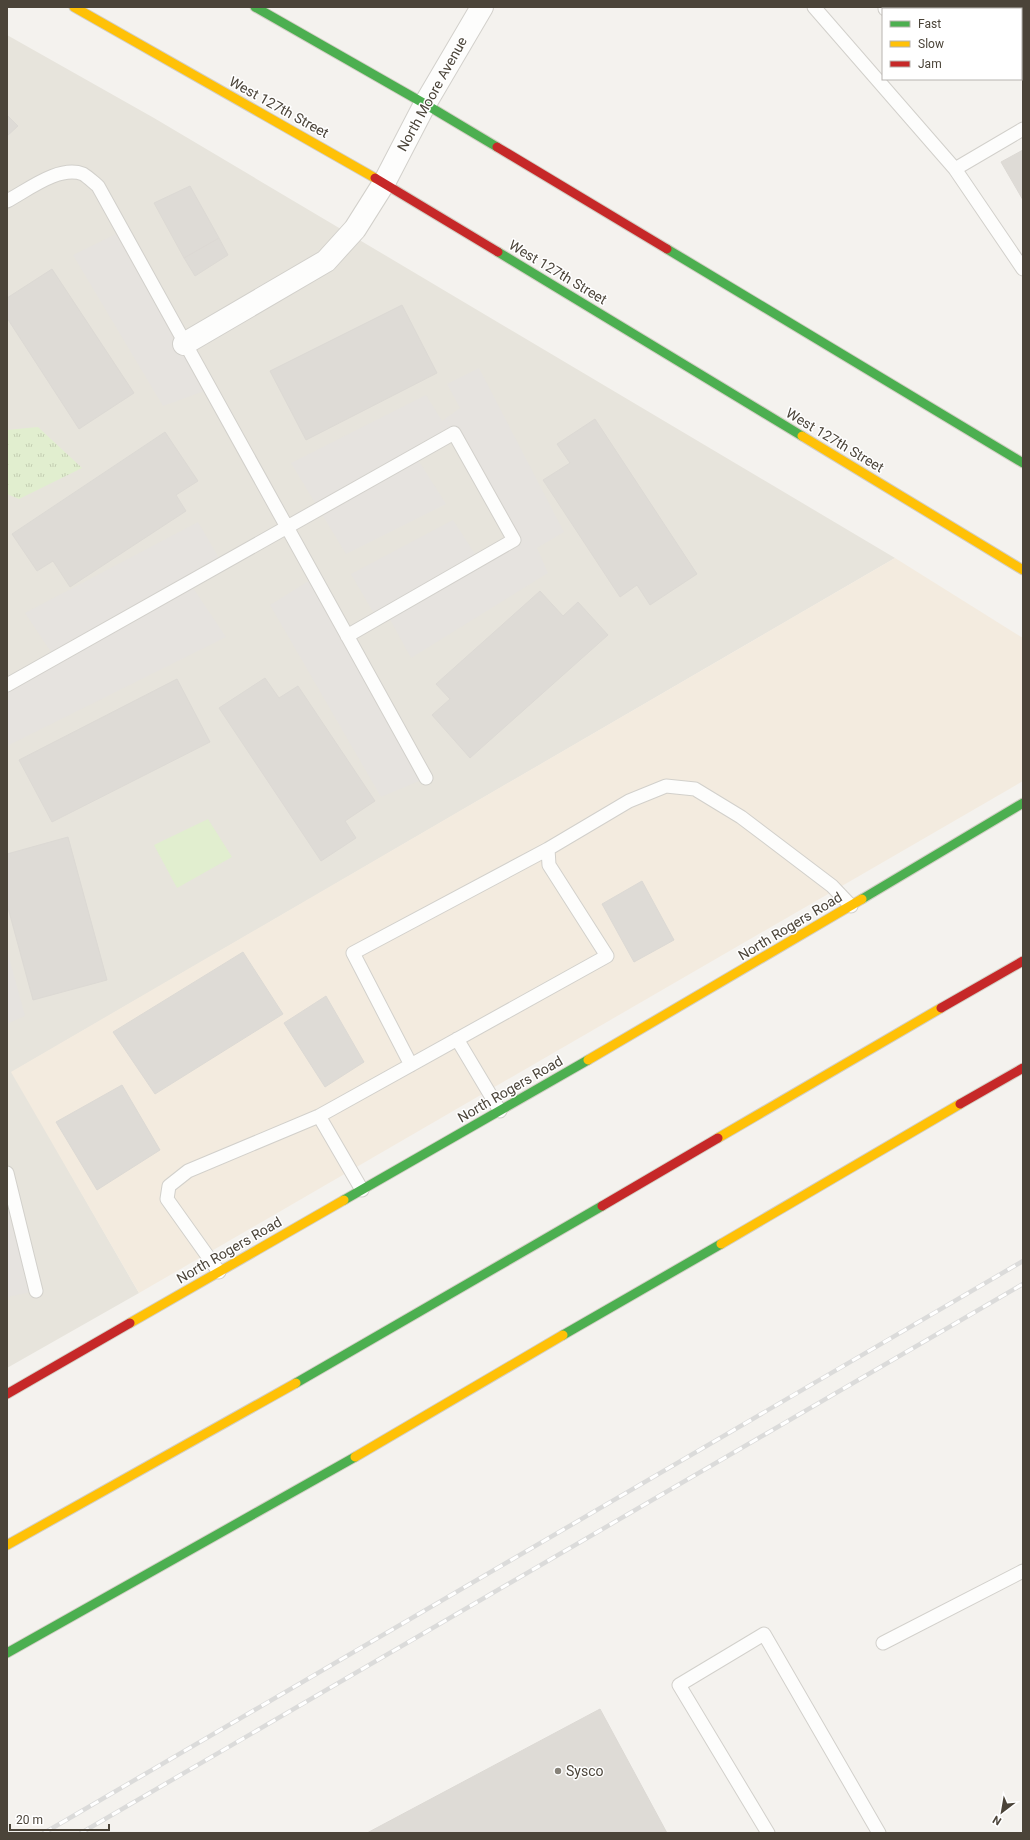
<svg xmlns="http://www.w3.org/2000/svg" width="1030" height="1840" font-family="Roboto,sans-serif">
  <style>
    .residential { fill: #e7e4dc }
    .commercial { fill: #f3ebdf }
    .park { fill: url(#park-tufts) }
    .garden { fill: #e1eecf }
    .parking { fill: #e6e3df }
    .building { fill: #dedbd6; stroke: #dcd9d4 }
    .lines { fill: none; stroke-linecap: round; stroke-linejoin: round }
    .lane-casing { stroke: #d2d0cb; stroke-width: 15 }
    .street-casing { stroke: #d2d0cb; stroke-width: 24 }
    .fast-casing { stroke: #d3cfc5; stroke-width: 11 }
    .slow-casing { stroke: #d3cfc5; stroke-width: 11 }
    .jam-casing { stroke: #d3cfc5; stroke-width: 11 }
    .lane { stroke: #fdfdfc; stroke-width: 13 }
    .street { stroke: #fdfdfc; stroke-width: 22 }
    .fast { stroke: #4caf50; stroke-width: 9 }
    .slow { stroke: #ffc107; stroke-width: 9 }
    .jam { stroke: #c62828; stroke-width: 9 }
    .rail-casing { stroke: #dbdbda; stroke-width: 4.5 }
    .rail { stroke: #fff; stroke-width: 3; stroke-dasharray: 9; stroke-linecap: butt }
    .poi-dot { fill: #868178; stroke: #fff; stroke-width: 1.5 }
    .labels { text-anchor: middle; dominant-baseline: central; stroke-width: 3; stroke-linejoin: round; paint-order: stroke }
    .street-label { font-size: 14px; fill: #4b4439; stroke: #fff }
    .poi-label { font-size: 14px; fill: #4b4439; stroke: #fff; text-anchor: start }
  </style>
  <defs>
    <pattern id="park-tufts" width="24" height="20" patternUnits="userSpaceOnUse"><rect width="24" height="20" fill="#e1eecf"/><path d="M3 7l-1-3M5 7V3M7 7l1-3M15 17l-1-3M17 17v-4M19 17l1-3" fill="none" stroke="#c3cdb2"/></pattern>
  </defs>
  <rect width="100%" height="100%" fill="#f4f2ee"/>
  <path class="residential" d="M7,35L154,118L895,558L12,1072L139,1293L7,1368Z"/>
  <path class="commercial" d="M895,558L1023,638V781L139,1293L11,1072Z"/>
  <path class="park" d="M38,427L82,468L19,499L7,494V430Z"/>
  <path class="garden" d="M208,819L232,857L177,888L154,845Z"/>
  <path class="parking" d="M122,231L210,389L163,406L73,255Z
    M479,368L564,532L537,548L548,573L411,658L387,614L377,619L351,574L453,520L479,560L514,540L455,433L415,455L446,504L346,554L291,463L426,395L442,421L460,408L447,384Z
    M198,522L222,563L189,582L226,637L7,746V685L55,658L25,613Z
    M315,577L426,778L381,797L270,605Z
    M7,950L25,1016L7,1024Z
    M7,1173L36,1291L7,1297Z"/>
  <path class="building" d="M7,115L18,126L7,136Z
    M1023,150V200L1001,162Z
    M190,186L219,238L184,258L154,203Z
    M219,238L228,255L195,276L184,258Z
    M52,269L134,393L79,429L7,318V298Z
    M402,305L437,373L306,440L270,371Z
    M595,419L697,574L650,605L637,585L620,597L543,480L570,463L557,444Z
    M165,432L198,481L176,495L186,511L70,587L53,561L37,571L12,534Z
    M540,591L563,616L578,602L608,635L470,758L432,715L450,699L436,684Z
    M265,678L279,698L298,686L375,801L345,821L356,838L321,861L219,708Z
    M177,679L210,742L52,822L19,760Z
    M68,837L107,980L33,1000L7,904V854Z
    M642,881L674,940L634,962L602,904Z
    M243,952L283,1014L155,1094L113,1032Z
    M326,996L364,1062L325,1087L284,1023Z
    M122,1085L160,1150L97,1190L56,1122Z
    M600,1709L667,1833H367Z"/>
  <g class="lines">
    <g class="lane-casing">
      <path id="lane" d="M814,7L955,169L1023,269
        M885,7V9
        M1014,9L1017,7
        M955,169L1023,129
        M7,201C28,190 59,165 83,174C88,177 93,182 98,186L426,778
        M7,685L454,433L514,540L347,636
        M457,1039L500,1111
        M411,1065L353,953L548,849
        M319,1116L362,1190
        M7,1173L36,1291
        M219,1272L167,1199L169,1186L188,1171L319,1116L607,956L549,865L548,849L629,801L666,786L695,789L741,817L832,886L851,906
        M883,1643L1023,1571
        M768,1833L679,1685L764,1634L879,1833"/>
    </g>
    <g class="street-casing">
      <path id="street" d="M184,344L326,261L355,229L384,183L425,104L482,7"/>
    </g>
    <g class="fast-casing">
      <path id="fast" d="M255,7L425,104L497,147
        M667,249L1023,463
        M498,252L802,436
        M862,899L1023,803
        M344,1200L588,1060
        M563,1335L721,1244
        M296,1383L602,1206
        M7,1653L355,1457"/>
    </g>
    <g class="slow-casing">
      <path id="slow" d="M74,7L375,178
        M802,436L1023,570
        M588,1060L862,899
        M718,1138L941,1008
        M721,1244L960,1104
        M130,1323L344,1200
        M355,1457L563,1335
        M7,1545L296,1383"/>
    </g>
    <g class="jam-casing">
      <path id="jam" d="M497,147L667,249
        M375,178L498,252
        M941,1008L1023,961
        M960,1104L1023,1068
        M602,1206L718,1138
        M7,1394L130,1323"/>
    </g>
    <use href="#lane" class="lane"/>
    <use href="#street" class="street"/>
    <use href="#fast" class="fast"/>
    <use href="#slow" class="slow"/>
    <use href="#jam" class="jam"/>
    <g class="rail-casing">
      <path id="rail" d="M44,1833L1023,1261
        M81,1833L1023,1284"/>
    </g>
    <use href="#rail" class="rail"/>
  </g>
  <circle class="poi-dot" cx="558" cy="1771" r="4"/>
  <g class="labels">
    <g class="street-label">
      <text transform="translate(432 94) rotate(-61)">North Moore Avenue</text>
      <text transform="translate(279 107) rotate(29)">West 127th Street</text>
      <text transform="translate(558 272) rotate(31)">West 127th Street</text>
      <text transform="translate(835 440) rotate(31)">West 127th Street</text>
      <text transform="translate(790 926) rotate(-31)">North Rogers Road</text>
      <text transform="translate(510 1089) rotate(-30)">North Rogers Road</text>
      <text transform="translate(229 1250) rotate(-30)">North Rogers Road</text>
    </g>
    <g class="poi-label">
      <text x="566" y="1771">Sysco</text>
    </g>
  </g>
  <rect width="1030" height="1840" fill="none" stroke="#4b4439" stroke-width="16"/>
  <rect x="882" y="8" width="140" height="72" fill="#ffffff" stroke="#b7b4b0"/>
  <rect x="890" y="21" width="20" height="6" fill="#4caf50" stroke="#b7b4b0"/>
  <text x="918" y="28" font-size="12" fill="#4b4439">Fast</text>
  <rect x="890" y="41" width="20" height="6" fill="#ffc107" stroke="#b7b4b0"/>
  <text x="918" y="48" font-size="12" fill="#4b4439">Slow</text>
  <rect x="890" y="61" width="20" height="6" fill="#c62828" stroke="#b7b4b0"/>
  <text x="918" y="68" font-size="12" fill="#4b4439">Jam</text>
  <g transform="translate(1002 1812) rotate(211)" stroke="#ffffff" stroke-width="3" paint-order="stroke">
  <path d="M0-3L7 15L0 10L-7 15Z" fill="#4b4439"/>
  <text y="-6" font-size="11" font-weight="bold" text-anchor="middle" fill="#4b4439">N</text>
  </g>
  <path d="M10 1824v6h99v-6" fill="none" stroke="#4b4439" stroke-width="2"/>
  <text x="16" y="1824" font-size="12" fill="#4b4439" stroke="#ffffff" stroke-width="3" paint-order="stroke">20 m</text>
</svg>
